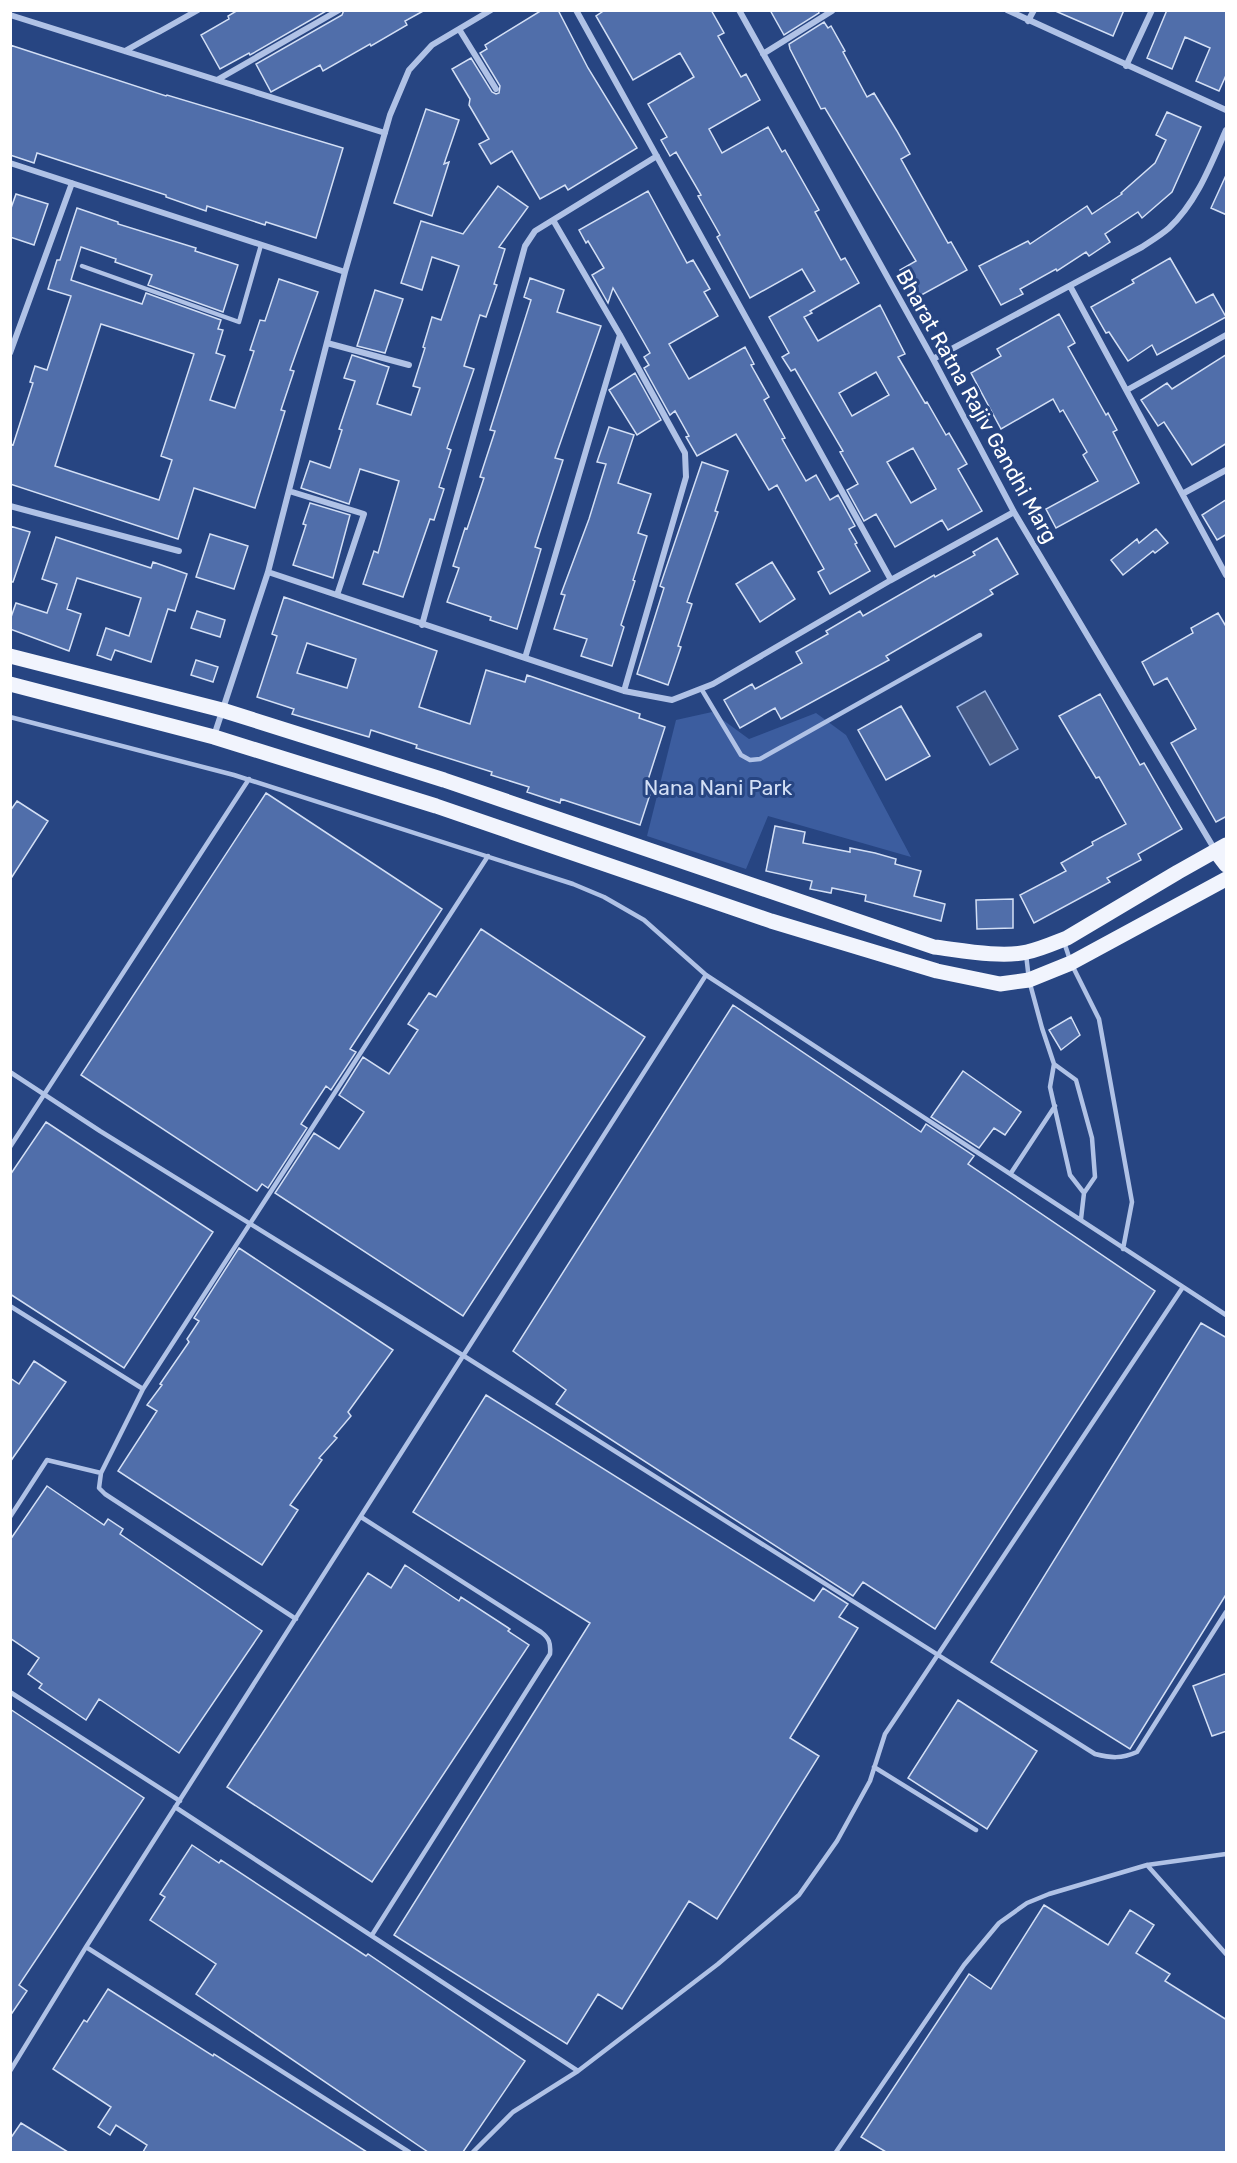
<svg xmlns="http://www.w3.org/2000/svg" width="1237" height="2163" font-family="Rubik,sans-serif">
  <style>
    .green { fill: #3c5d9f }
    .water { fill: #455a87; stroke: #a4bce7; stroke-width: 1.5 }
    .building { fill: #506eaa; stroke: #d3dff5; stroke-width: 1.5; fill-rule: evenodd }
    .lines { fill: none; stroke-linecap: round; stroke-linejoin: round }
    .lane { stroke: #b0c2e6; stroke-width: 4.5 }
    .street { stroke: #b0c2e6; stroke-width: 6 }
    .primary { stroke: #f1f4fd; stroke-width: 15 }
    .labels { text-anchor: middle; dominant-baseline: central; stroke-width: 6; stroke-linejoin: round; paint-order: stroke }
    .street-label { font-size: 21px; fill: #fff; stroke: #274582 }
    .park-label { font-size: 21px; fill: #d3dff5; stroke: #274582 }
  </style>
  <rect width="100%" height="100%" fill="#274582"/>
  <path class="green" d="M712,712L749,739L816,713L846,735L911,857L768,816L746,869L647,836L676,720Z"/>
  <path class="water" d="M985,691L1018,749L990,765L957,707Z"/>
  <path class="building" d="M238,10H328L250,55L249,53L220,69L201,35L229,19L228,16Z
    M344,10H425L405,21L407,25L371,46L370,44L323,71L320,65L271,92L256,64L342,15Z
    M542,10H558L588,68L637,148L568,190L565,185L540,199L512,151L491,164L479,144L489,139L469,105L470,99L452,69L471,58L492,92L496,94L499,93L500,86L480,53L487,49L485,45Z
    M605,10H711L724,33L718,36L741,77L746,74L760,100L709,129L722,153L768,127L782,152L785,150L819,210L815,212L841,260L845,258L859,283L810,311L812,313L804,317L818,341L880,305L905,354L898,357L925,403L927,402L946,435L949,433L967,464L958,469L982,511L948,530L942,520L895,547L876,514L864,521L847,490L858,484L840,452L843,451L795,369L791,371L782,357L789,353L769,317L815,291L802,269L750,298L717,237L720,235L698,196L701,195L676,152L670,156L661,140L667,137L648,104L694,77L680,53L633,80L596,16ZM876,372L889,395L852,416L839,393ZM913,448L936,489L911,503L887,462Z
    M770,10H818L819,13L784,35Z
    M1053,10H1124L1113,36Z
    M1167,10H1227V73L1219,91L1196,81L1210,48L1185,37L1172,69L1147,58Z
    M824,22L828,28L831,26L845,51L843,52L867,97L874,93L897,131L910,154L901,159L948,243L951,242L967,270L916,298L900,270L916,261L825,108L821,109L790,49L789,44Z
    M10,45L166,96L167,95L343,148L316,238L266,222L265,225L207,206L206,211L166,197V195L37,153L34,163L10,155Z
    M426,109L459,120L444,164L449,162L432,216L394,203Z
    M1167,112L1201,127L1172,192L1142,218L1138,212L1105,234L1110,242L1089,256L1086,252L1057,271L1056,269L1020,289L1023,294L1001,305L979,266L1028,241L1030,244L1087,206L1092,214L1122,194L1121,193L1155,163L1166,140L1156,135Z
    M1227,173V215L1211,208Z
    M498,186L528,207L499,247L505,249L494,284L497,285L486,317L480,315L464,366L474,369L447,448L451,450L439,487L444,489L434,520L430,519L403,597L363,584L374,551L378,553L399,481L360,469L349,504L301,488L310,461L330,468L342,430L339,429L355,381L344,378L352,355L389,367L377,404L411,415L420,388L413,386L425,348L423,347L432,317L441,320L459,266L432,257L422,290L401,283L421,221L463,234Z
    M648,191L687,263L693,260L710,289L704,292L718,316L669,344L689,379L745,347L754,364L751,365L769,397L764,400L785,438L782,439L806,481L816,475L830,500L838,495L855,526L849,529L857,543L855,544L870,571L830,594L818,572L824,569L777,485L769,490L736,434L697,456L686,437L689,436L675,411L670,415L644,368L649,365L644,357L650,353L613,288L608,303L592,275L604,268L588,241L586,243L579,230Z
    M16,194L48,204L34,245L10,237V211Z
    M77,208L118,222V224L196,248L195,251L238,265L223,312L148,285L152,275L115,262L116,259L81,247L71,280L142,304L146,293L221,320L218,329L223,330L216,353L225,356L210,400L235,408L254,351L250,350L260,320L265,321L279,279L318,292L290,370L294,371L281,410L285,411L255,508L194,488L178,539L10,484V444L13,445L33,383L30,382L35,366L47,370L71,296L48,289L57,260H60ZM101,324L194,354L161,456L172,460L159,500L55,466Z
    M1170,258L1196,303L1213,294L1226,317L1157,355L1152,345L1128,361L1109,332L1106,333L1091,307L1134,283L1132,280Z
    M530,278L564,290L557,312L601,326L555,458L563,460L535,547L541,549L517,629L490,620L491,617L447,602L459,568L453,566L465,528L467,529L484,478L480,477L495,431L490,430L531,300L524,297Z
    M375,290L403,299L385,353L357,346Z
    M1059,314L1075,343L1068,347L1106,415L1108,413L1117,430L1113,432L1139,483L1056,528L1046,509L1098,481L1083,455L1087,452L1063,410L1060,412L1053,399L1001,429L971,373L1001,356L997,349Z
    M1227,354V443L1192,465L1164,422L1158,426L1141,400L1167,383L1172,389Z
    M635,373L661,420L637,435L609,390Z
    M609,427L634,435L618,483L651,494L638,533L647,536L633,580L635,581L621,625L624,627L612,666L581,656L587,639L554,629L565,595L561,594L589,519L606,464L597,462Z
    M702,462L728,471L715,511L718,512L687,602L692,604L678,646L681,647L668,685L637,674L664,588L660,586Z
    M1227,499V534L1217,540L1202,515Z
    M310,503L350,515L333,578L293,565L306,525L303,524Z
    M10,526L30,532L13,582H10Z
    M1156,529L1168,543L1155,553L1153,551L1123,575L1111,560L1137,539L1139,543Z
    M210,534L248,546L234,589L196,577Z
    M56,537L151,568L153,562L187,574L175,611L168,609L151,662L115,650L111,660L97,655L106,628L129,636L141,598L77,578L67,609L81,614L69,651L10,629V620L16,603L47,613L57,584L42,579Z
    M997,538L1018,574L990,590L993,594L886,656L889,660L781,719L775,708L740,728L724,700L752,684L755,689L802,663L796,652L828,634L826,631L860,611L863,616L934,575L935,577L975,555L973,552Z
    M772,562L795,599L760,622L736,584Z
    M284,597L437,651L419,707L470,724L486,670L525,682L527,675L640,714L639,718L665,727L647,783L653,785L640,825L561,799L560,803L527,792L529,787L491,775L492,772L416,748L417,745L371,730L369,737L292,714L294,709L257,697L277,636L272,634ZM307,643L356,659L347,688L297,673Z
    M197,611L225,620L220,637L191,628Z
    M1218,613L1227,628V816L1216,822L1171,743L1196,729L1167,678L1154,685L1142,662L1193,633L1191,628Z
    M196,660L218,667L213,682L191,675Z
    M1100,694L1140,765L1144,763L1182,829L1138,854L1141,860L1107,878L1110,882L1034,923L1020,895L1066,871L1061,863L1093,845L1092,842L1126,824L1099,777L1096,778L1059,716Z
    M901,706L930,756L886,780L858,730Z
    M266,793L442,909L350,1049L356,1052L331,1090L326,1086L301,1124L307,1128L268,1188L262,1184L257,1191L81,1075Z
    M17,801L48,821L10,880V811Z
    M775,826L805,832L803,843L850,852V848L875,853L896,859L895,864L921,871L914,896L945,904L941,921L865,901L866,895L832,888L831,893L810,889L812,881L766,871Z
    M1013,899V928L977,929L976,900Z
    M481,929L645,1037L463,1316L275,1193L314,1133L339,1149L364,1112L339,1095L363,1057L389,1074L418,1030L408,1024L429,993L436,997Z
    M733,1005L921,1132L926,1124L974,1156L968,1164L1155,1291L935,1629L863,1582L853,1596L556,1404L566,1390L513,1351Z
    M1071,1017L1080,1035L1061,1050L1049,1030Z
    M963,1071L1021,1112L1005,1135L994,1128L979,1148L931,1117Z
    M46,1122L213,1232L124,1368L10,1294V1175Z
    M239,1248L393,1350L348,1412L351,1416L334,1436L337,1438L319,1458L322,1460L290,1505L298,1510L262,1565L118,1471L157,1411L147,1405L162,1385L160,1384L189,1342L187,1339L199,1321L194,1318Z
    M1201,1323L1227,1338V1593L1130,1749L991,1662Z
    M34,1361L66,1382L10,1462V1378L19,1384Z
    M486,1395L814,1601L823,1588L848,1604L839,1617L858,1628L790,1738L819,1756L717,1919L689,1901L622,2009L598,1994L567,2044L394,1935L590,1623L413,1512Z
    M47,1486L104,1525L108,1519L123,1529L120,1534L262,1631L179,1753L99,1699L86,1720L39,1688L42,1684L28,1674L39,1658L10,1638V1540Z
    M405,1565L459,1601L461,1597L510,1629L508,1631L529,1645L372,1882L227,1787L368,1573L391,1588Z
    M1227,1673V1731L1212,1736L1193,1686Z
    M958,1700L1037,1751L987,1829L908,1778Z
    M10,1709L144,1798L19,1985L27,1991L10,2016Z
    M192,1845L219,1863L221,1860L366,1956L368,1954L525,2061L463,2152H428L196,1994L216,1964L150,1920L165,1897L160,1894Z
    M1044,1905L1108,1945L1130,1910L1154,1925L1136,1953L1170,1974L1165,1981L1227,2020V2152H886L861,2137L969,1974L991,1989Z
    M108,1989L213,2056L214,2054L367,2152H143L147,2145L116,2125L110,2135L98,2127L111,2107L53,2069L84,2020L87,2022Z
    M21,2123L68,2152H10V2139Z"/>
  <g class="lines">
    <path class="lane" d="M82,266L239,322L261,245
      M702,690L741,755L750,760L760,759L980,635
      M10,717L234,775L573,884L604,897L644,920L706,975L1226,1315
      M1064,942L1071,963L1099,1019L1132,1202L1123,1249
      M1026,954L1029,980L1042,1028L1054,1064L1050,1087L1070,1175L1084,1193L1081,1219
      M1054,1064L1076,1080L1092,1138L1095,1177L1084,1193
      M10,1072L100,1131L464,1356L1095,1754C1111,1758 1121,1759 1137,1752L1226,1612
      M10,1147L249,779
      M1011,1173L1055,1106
      M10,1306L143,1389
      M10,1517L47,1460L101,1473
      M361,1517L541,1632C549,1638 551,1643 550,1654L372,1935
      M296,1619L105,1494L99,1488L101,1473L143,1389L488,856
      M10,1692L180,1801
      M874,1767L976,1830
      M175,1807L578,2071
      M1147,1865L1226,1954
      M86,1947L409,2152
      M10,2071L86,1947L706,975
      M473,2152L513,2112L578,2071L718,1964L799,1895L837,1841L870,1781L885,1734L1183,1287
      M836,2152L964,1965L999,1923L1027,1903L1049,1894L1147,1865L1226,1854"/>
    <path class="street" d="M576,10L891,580
      M739,10L933,359L1014,512L1215,850
      M1007,10L1226,110
      M10,15L385,133
      M1028,21L1034,10
      M459,29L496,89
      M125,51L198,10
      M763,54L832,11
      M1126,66L1152,10
      M217,80L339,10
      M10,163L345,272
      M553,220L620,335L685,453L686,477L624,691
      M1070,286L1226,575
      M327,343L409,365
      M10,353L72,183
      M933,359L1142,247C1151,241 1161,235 1169,228C1197,202 1211,164 1226,130
      M1127,390L1226,335
      M289,491L364,514L337,595
      M1184,493L1226,470
      M10,506L179,551
      M268,572L624,691L672,700L713,684L891,580L1014,512
      M422,625L525,246L535,231L657,156
      M525,658L620,335
      M214,736L268,572L345,272L390,115L409,70L432,45L491,10"/>
    <path class="primary" d="M10,656L222,710L444,780L934,947C960,950 1001,958 1027,952C1041,949 1054,943 1067,938L1178,872L1226,845
      M10,684L214,737L436,806L771,921L937,971L1000,984L1029,980L1071,963L1226,879
      M1216,852L1226,865"/>
  </g>
  <g class="labels">
    <g class="street-label">
      <text transform="translate(977 406) rotate(61)">Bharat Ratna Rajiv Gandhi Marg</text>
    </g>
    <g class="park-label">
      <text x="718" y="787">Nana Nani Park</text>
    </g>
  </g>
  <rect width="1237" height="2163" fill="none" stroke="#ffffff" stroke-width="24"/>
</svg>
